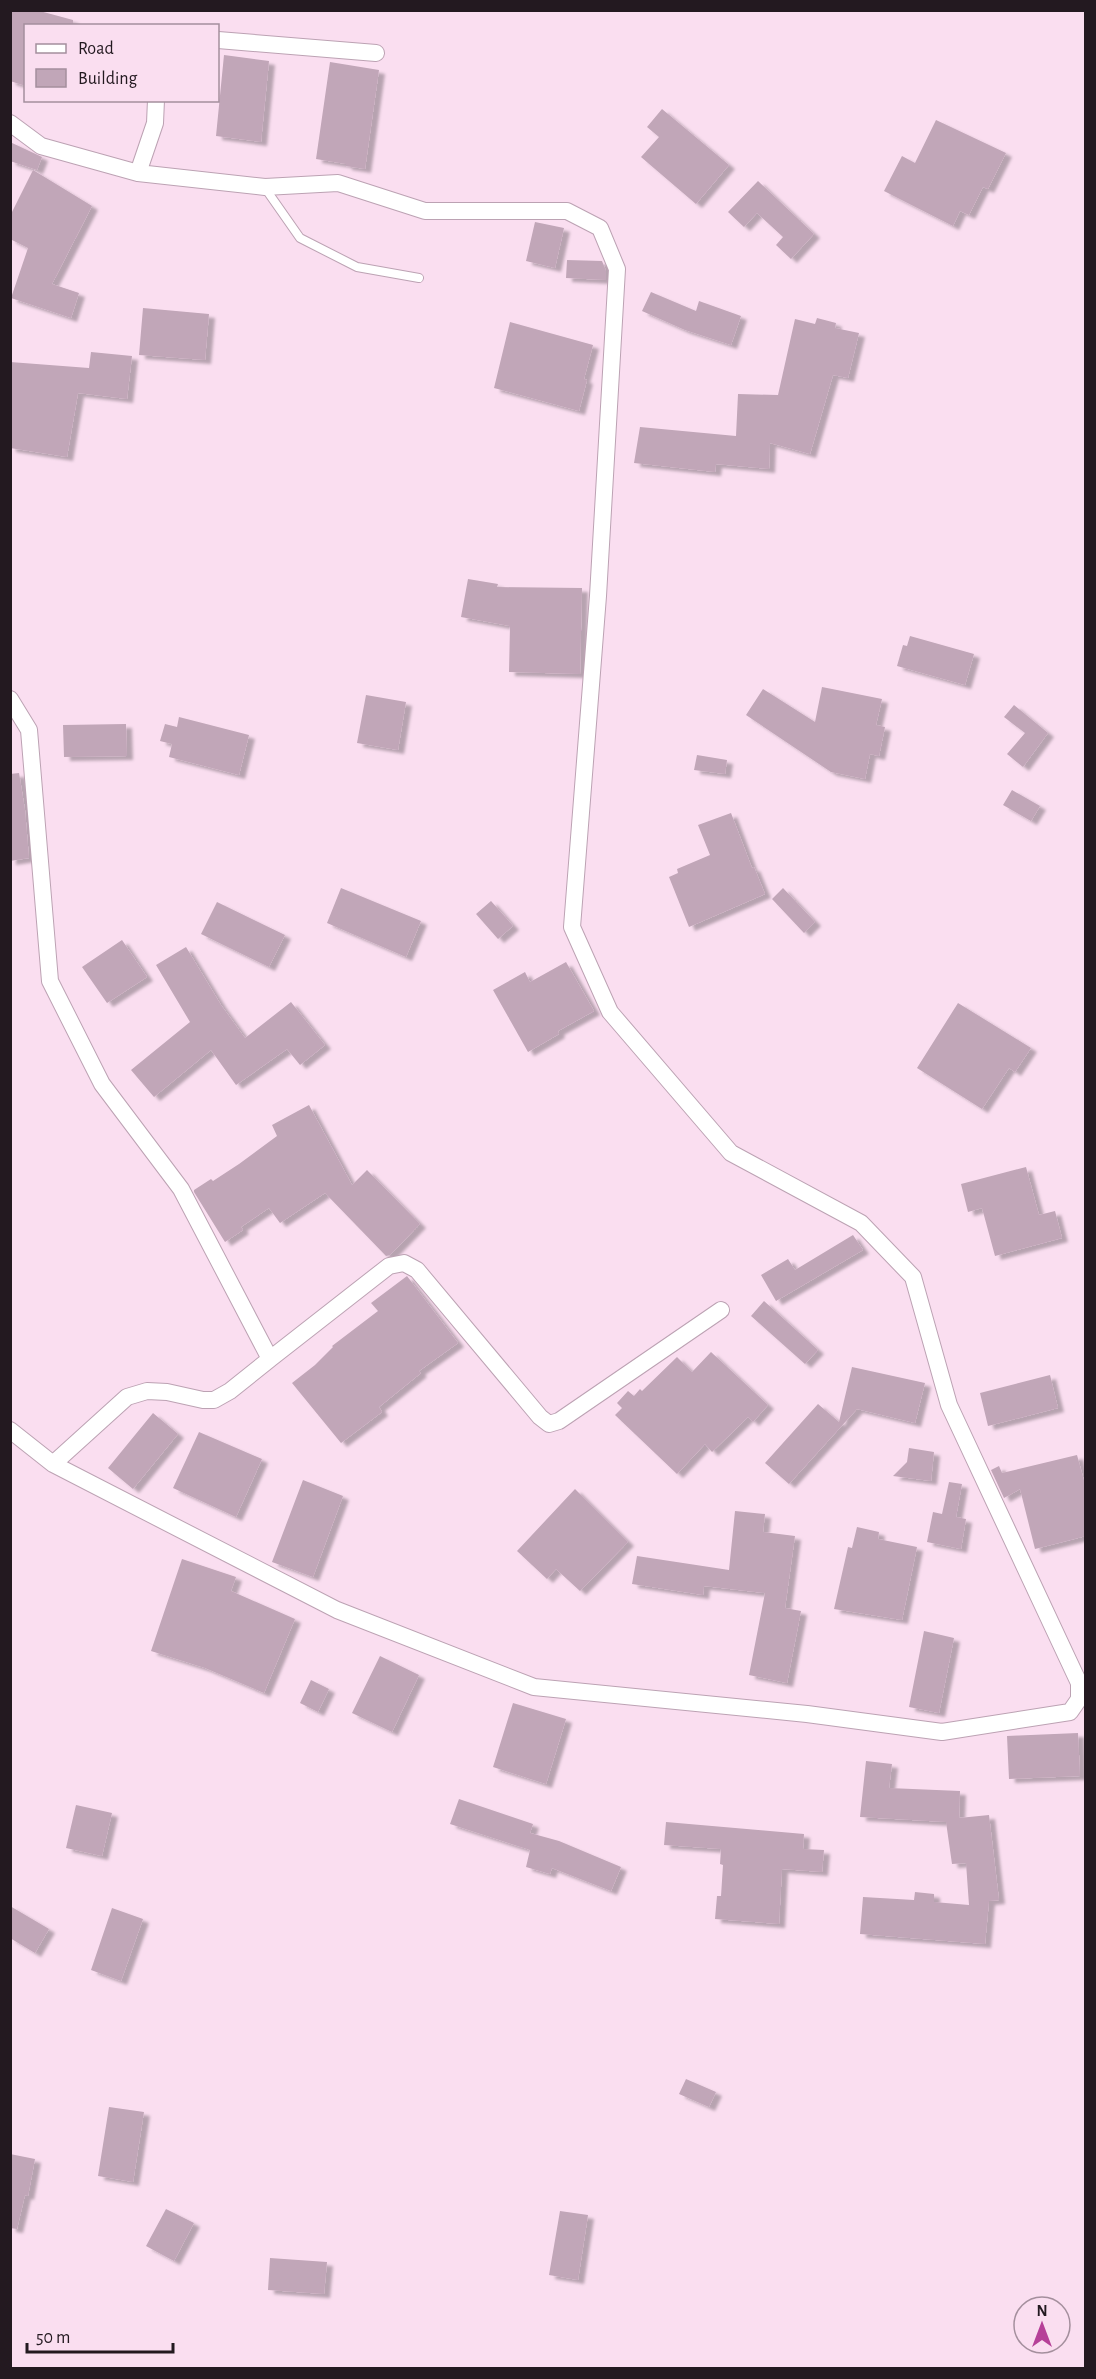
<svg xmlns="http://www.w3.org/2000/svg" width="1096" height="2379" font-family="'Alegreya Sans',sans-serif">
  <style>
    .building { fill: #c1a6b8; filter: url(#shadow) }
    .lines { fill: none; stroke-linecap: round; stroke-linejoin: round }
    .service-casing { stroke: #bca2b3; stroke-width: 10 }
    .minor-casing { stroke: #bca2b3; stroke-width: 18 }
    .service { stroke: #fff; stroke-width: 8 }
    .minor { stroke: #fff; stroke-width: 16 }
  </style>
  <defs>
    <filter id="shadow"><feDropShadow dx="6" dy="4" stdDeviation="1.5" flood-color="#0004"/></filter>
  </defs>
  <rect width="100%" height="100%" fill="#fadef0"/>
  <path class="building" d="M10,10H36L73,20V26H26V86L10,81Z
    M224,55L269,61L261,142L216,136Z
    M330,62L379,70L365,169L346,166V164L316,159Z
    M662,109L729,165L696,204L641,157L659,137L647,127Z
    M936,120L1006,153L988,189L983,187L969,215L960,211L953,226L884,191L902,156L915,163Z
    M10,142L42,157L37,170L10,161Z
    M33,170L92,206L52,284L79,293L71,318L11,298L28,248L10,239V216Z
    M758,181L814,234L791,259L776,245L783,237L757,213L744,227L728,212Z
    M535,222L564,228L555,268L526,261Z
    M567,260L602,261L606,271V280L566,278Z
    M651,292L696,311L699,301L741,316L731,345L685,330L642,311Z
    M143,308L209,314L205,360L139,355Z
    M817,318L836,323L835,328L859,333L848,378L833,375L810,454L770,443L769,469L716,464L715,472L634,463L640,427L736,436L738,394L778,395L795,319L815,324Z
    M510,322L593,345L584,379L587,380L579,411L494,388Z
    M91,352L132,356L127,399L78,393L67,457L10,448V362L89,368Z
    M468,579L498,584L497,587L582,588L580,674L509,672L510,626L461,617Z
    M910,636L974,654L965,685L897,666L903,645L907,646Z
    M822,687L882,699L876,725L885,727L879,756L870,754L865,779L831,772L746,715L763,689L815,722Z
    M366,695L406,702L398,750L357,743Z
    M1014,705L1048,733L1023,767L1007,754L1025,733L1004,717Z
    M179,717L249,735L239,775L169,757L172,744L160,741L165,724L177,727Z
    M126,724L127,756L64,757L63,725Z
    M697,755L727,760L725,774L694,770Z
    M19,773L25,810L29,858L10,861V774Z
    M1012,790L1040,806L1031,821L1003,805Z
    M731,813L752,868L754,867L765,894L689,927L669,877L678,873L677,869L710,855L698,825Z
    M341,888L421,921L406,957L327,923Z
    M783,888L815,922L804,933L772,899Z
    M491,901L513,926L498,939L476,914Z
    M217,902L285,935L269,967L201,934Z
    M122,940L147,977L107,1003L82,967Z
    M186,947L221,1005L245,1038L291,1002L325,1045L300,1065L287,1049L236,1085L211,1050L154,1097L131,1070L190,1022L156,965Z
    M566,962L594,1011L558,1031L559,1034L528,1052L493,990L525,972L530,982Z
    M958,1003L1031,1048L1015,1072L1009,1068L982,1109L917,1068Z
    M309,1105L352,1185L367,1170L420,1224L390,1255L386,1256L325,1193L280,1223L269,1208L241,1227L243,1230L225,1242L194,1192V1190L211,1179L213,1181L239,1164L277,1136L272,1125Z
    M1026,1167L1039,1215L1055,1211L1062,1238L995,1256L982,1208L968,1212L961,1184Z
    M853,1235L863,1250L776,1301L761,1275L788,1259L795,1270Z
    M407,1276L458,1343L419,1371L421,1373L379,1407L382,1412L341,1443L292,1383L315,1365L333,1347L332,1346L378,1311L371,1303Z
    M764,1301L818,1350L805,1364L751,1316Z
    M711,1352L768,1405L753,1422L748,1417L712,1452L705,1444L677,1474L615,1415L622,1408L617,1403L628,1391L634,1396L640,1389L642,1391L677,1357L692,1372Z
    M852,1367L925,1383L915,1423L857,1409L789,1484L765,1463L818,1404L839,1422Z
    M1050,1375L1058,1408L988,1426L980,1393Z
    M153,1413L178,1434L133,1489L108,1468Z
    M199,1432L262,1459L236,1517L173,1488Z
    M909,1448L934,1452L931,1481L893,1476L907,1462Z
    M1077,1455L1086,1488V1536L1035,1549L1020,1489L1004,1498L991,1470L999,1466L1002,1473Z
    M303,1480L343,1496L313,1577L272,1562Z
    M949,1482L962,1484L956,1517L966,1519L961,1549L927,1542L933,1512L942,1514Z
    M575,1489L628,1542L580,1591L556,1569L547,1579L517,1551Z
    M735,1511L765,1514L763,1532L795,1536L785,1608L801,1611L787,1683L749,1675L765,1593L704,1586L703,1595L632,1584L637,1556L729,1570Z
    M857,1527L879,1532L878,1539L917,1547L902,1620L834,1609L848,1547L852,1548Z
    M182,1559L236,1577L231,1591L295,1619L264,1693L205,1668L151,1651Z
    M924,1631L954,1638L939,1713L909,1707Z
    M380,1656L419,1675L392,1732L352,1713Z
    M311,1680L329,1689L318,1712L300,1703Z
    M513,1703L566,1719L546,1784L493,1767Z
    M1078,1733L1080,1776L1009,1779L1007,1736Z
    M866,1761L892,1764L889,1788L960,1791L959,1818L989,1815L999,1900L989,1901L985,1944L860,1934L863,1897L914,1900L915,1892L934,1894V1902L969,1905L966,1863L952,1864L946,1822L860,1817Z
    M459,1799L533,1824L530,1833L559,1841L621,1867L611,1891L552,1868L550,1874L526,1867L530,1850L450,1824Z
    M76,1805L112,1813L102,1856L66,1848Z
    M666,1822L804,1834L803,1849L824,1850L822,1872L782,1869L779,1924L715,1919L717,1896H721L723,1865L720,1864L721,1849L664,1845Z
    M10,1906L49,1929L35,1953L10,1938Z
    M112,1908L143,1919L121,1981L91,1970Z
    M686,2079L716,2092L709,2107L679,2094Z
    M109,2107L144,2112L133,2182L98,2176Z
    M10,2154L35,2159L28,2196L25,2195L17,2229L10,2228Z
    M166,2209L194,2223L174,2261L146,2246Z
    M560,2211L588,2215L578,2280L549,2275Z
    M270,2258L327,2262L324,2294L268,2290Z"/>
  <g class="lines">
    <g class="service-casing">
      <path id="service" d="M265,188L300,238L357,267L419,278"/>
    </g>
    <g class="minor-casing">
      <path id="minor" d="M218,40L376,53
        M10,123L41,146L138,173L265,187L338,183L425,211H567L600,228L617,269L598,596L572,927L610,1012L731,1153L861,1223L913,1277L949,1405L1079,1683V1699L1070,1712L942,1732L807,1714L534,1687L337,1610L53,1464L10,1430
        M138,173L155,123L156,100
        M10,699L29,730L50,981L102,1084L181,1189L270,1359L389,1266L404,1263L417,1270L540,1417L549,1424L559,1421L721,1310
        M53,1464L127,1397L147,1391L167,1392L203,1400H214L230,1391L270,1359"/>
    </g>
    <use href="#service" class="service"/>
    <use href="#minor" class="minor"/>
  </g>
  <rect width="1096" height="2379" fill="none" stroke="#231920" stroke-width="24"/>
  <rect x="24" y="24" width="195" height="78" fill="#fadef0" stroke="#a48f9d" stroke-width="1.5"/>
  <rect x="36" y="44" width="30" height="9" fill="#ffffff" stroke="#a48f9d" stroke-width="1.5"/>
  <text x="78" y="54" font-size="18" fill="#231920">Road</text>
  <rect x="36" y="69" width="30" height="18" fill="#c1a6b8" stroke="#a48f9d" stroke-width="1.5"/>
  <text x="78" y="84" font-size="18" fill="#231920">Building</text>
  <g transform="translate(1042 2325)"><circle r="28" fill="#fadef0" stroke="#a48f9d" stroke-width="1.5"/>
  <path d="M0-4.5L10 22L0 15L-10 22Z" fill="#b64098"/>
  <text y="-9" font-size="16" font-weight="bold" text-anchor="middle" fill="#231920">N</text>
  </g>
  <path d="M27 2343v9h146v-9" fill="none" stroke="#231920" stroke-width="3"/>
  <text x="36" y="2343" font-size="18" fill="#231920" stroke="#fadef0" stroke-width="4.5" paint-order="stroke">50 m</text>
</svg>
